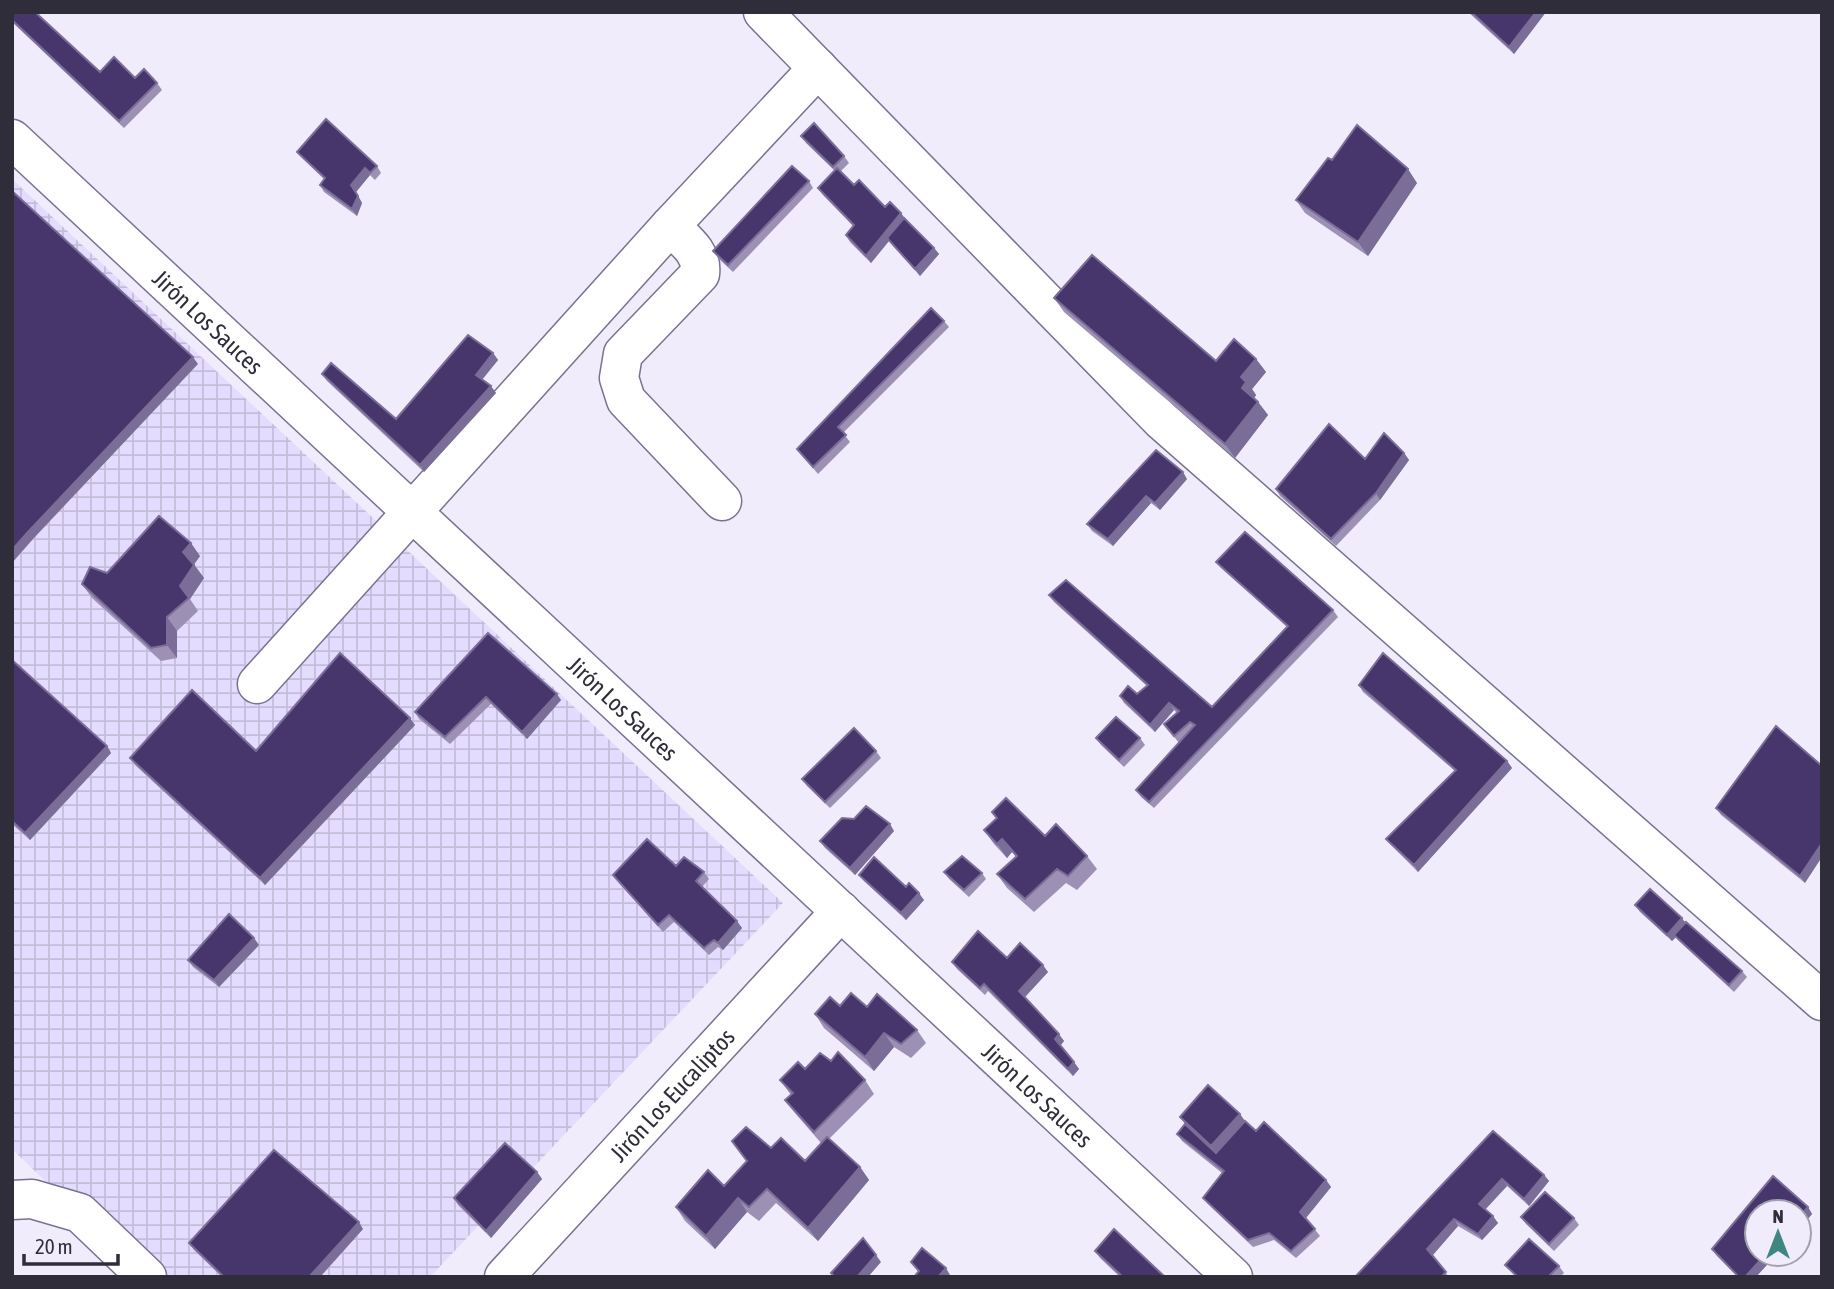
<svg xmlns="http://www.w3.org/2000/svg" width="1834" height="1289" font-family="'Asap Condensed',sans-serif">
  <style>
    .industrial { fill: url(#industrial-grid) }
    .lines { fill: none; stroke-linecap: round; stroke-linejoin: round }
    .minor-casing { stroke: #797291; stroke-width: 41 }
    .minor { stroke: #fff; stroke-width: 38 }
    .wall { fill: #9c91b4 }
    .shaded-wall { fill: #7a6d97 }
    .building { fill: #47366c; stroke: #7a6d97; stroke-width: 2 }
    .labels { text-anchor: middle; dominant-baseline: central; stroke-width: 7; stroke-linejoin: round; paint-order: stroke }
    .street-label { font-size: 24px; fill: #302d3a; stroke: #f0ecfb }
  </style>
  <defs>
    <pattern id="industrial-grid" width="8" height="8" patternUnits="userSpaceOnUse" patternTransform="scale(1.75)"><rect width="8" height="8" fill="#e4dcfe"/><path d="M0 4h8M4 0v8" fill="none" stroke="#c4bdda"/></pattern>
  </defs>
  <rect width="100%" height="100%" fill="#f0ecfb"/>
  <path class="industrial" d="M12,179L783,903L430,1277H145L12,1149Z"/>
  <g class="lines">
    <g class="minor-casing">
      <g id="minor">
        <path d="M763,12L1161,420L1822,1001"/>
        <path id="s1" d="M12,139L1233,1277"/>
        <path d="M670,226C684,240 703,252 700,274L623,354L619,378L626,400L722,501"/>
        <path d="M257,684L670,226L818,68"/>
        <path d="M12,1200L32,1199L80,1213L147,1277"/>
        <path id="s2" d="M504,1277L841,911"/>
      </g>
    </g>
    <use href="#minor" class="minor"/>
  </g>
  <path class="wall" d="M12,12L100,72L157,83L162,90L124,128L12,22Z
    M1468,12H1546L1514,54Z
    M801,136L844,156L849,163L841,171L854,185L885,207L906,220L934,248L939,254L920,276L889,241L871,263L850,242L846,235L853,226L823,195L818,188L835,171L806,143Z
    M297,152L377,166L381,173L375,180L370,175L356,192L362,203L357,216L324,192L320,185L324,179L302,158Z
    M1332,160L1417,183L1368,256L1305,213L1296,200Z
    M809,181L813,188L733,272L718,258L713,251Z
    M1054,298L1216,361L1256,359L1266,372L1252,389L1256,395L1254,398L1258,402L1268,415L1235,458L1064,312Z
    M944,321L949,327L843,433L850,442L818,474L797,449Z
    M493,353L498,360L482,380L496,393L424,472L327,381L322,374L396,419Z
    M1404,453L1409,460L1380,500L1336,546L1280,496L1276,489L1365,459Z
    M1187,479L1160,510L1151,503L1113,546L1092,531L1087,524Z
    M200,556L194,564L204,578L190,599L198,611L177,631V658L161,661L92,598L82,584L107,573Z
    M1216,562L1333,610L1338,617L1154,808L1141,797L1136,790L1179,743L1164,724L1177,713L1174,710L1155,732L1124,703L1120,696L1137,694L1147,686L1054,602L1049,595L1212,707L1287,627L1221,568Z
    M488,633L561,700L527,739L491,704L450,744L419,719L415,712Z
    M12,660L107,746L111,753L30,840L12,824Z
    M1359,685L1507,761L1512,768L1418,872L1391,845L1386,839L1455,771L1363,692Z
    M415,725L265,885L135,765L130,758L256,751Z
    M1776,726L1805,883L1721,815L1716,808Z
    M1096,738H1140L1145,745L1124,767L1101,745Z
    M876,751L881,758L830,808L807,786L802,779Z
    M992,812L1087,856L1097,869L1077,890L1066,883L1034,912L1007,888L997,874L1016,857L1012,852L1007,858L994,844L984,830L997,819Z
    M894,831L855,875L825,848L820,841Z
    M676,866L704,872L709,879L702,887L742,928L723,950L718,947L709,955L674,922L663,932L618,881L613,875Z
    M944,872L982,873L986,879L969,897L949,879Z
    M859,875L906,887L924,900L906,920L864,881Z
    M1635,905L1686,922L1742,971L1747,977L1734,992L1679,941L1676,937L1672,941L1640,912Z
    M259,945L219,987L193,967L188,960Z
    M1007,958L1048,972L1025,997L1064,1041L1060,1046L1079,1069L1073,1076L988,991L985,995L957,969L952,962Z
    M840,1006L867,1007L917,1030L926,1043L911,1058L894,1047L874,1071L824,1028L815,1014Z
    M831,1061L865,1080L874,1094L829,1139L860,1167L869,1180L818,1241L776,1203L759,1221L747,1212L715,1249L685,1221L676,1207L724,1186L771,1148L805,1161L821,1143L795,1113L785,1100L791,1095L780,1080L805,1069Z
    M1180,1117L1245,1121L1256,1131L1326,1180L1331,1187L1306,1218L1320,1236L1296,1258L1274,1240L1253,1247L1208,1204L1203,1198L1222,1173L1182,1141L1177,1134L1185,1124Z
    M1493,1131L1544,1175L1549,1181L1529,1206L1507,1186L1485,1209L1498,1223L1482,1240L1458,1226L1432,1256L1449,1277H1355Z
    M537,1172L542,1179L491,1238L458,1205L454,1198Z
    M1808,1207L1812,1214L1799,1229V1212L1756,1277H1738L1717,1256L1712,1249Z
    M1521,1217L1574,1218L1579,1225L1554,1251L1526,1224Z
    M363,1229L320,1277H222L194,1250L189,1243Z
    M1095,1251L1165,1277H1120L1100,1258Z
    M1505,1265L1559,1266L1564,1273L1560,1277H1516Z"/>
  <path class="shaded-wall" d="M1536,12H1546L1514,54L1509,47Z
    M365,168L370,175L356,192L362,203L357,216L352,209L351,185Z
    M1408,169L1417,183L1368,256L1358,242Z
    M901,213L906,220L871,263L866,256Z
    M934,248L939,254L920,276L915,269Z
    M493,353L498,360L480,382L476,375Z
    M193,357L198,364L33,539L12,563V550L28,532Z
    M1256,359L1266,372L1252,389L1256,395L1252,402L1242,388L1241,377Z
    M491,386L496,393L424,472L420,465Z
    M1258,402L1268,415L1235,458L1225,444Z
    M1404,453L1409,460L1380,500L1376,493Z
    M1183,472L1187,479L1160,510L1155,503Z
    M1146,496L1151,503L1113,546L1108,539Z
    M191,543L200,556L193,566L183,552Z
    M194,565L204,578L190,599L180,586Z
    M167,617L177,631V658L167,645Z
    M557,694L561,700L527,739L522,732Z
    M1169,703L1174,710L1155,732L1150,725Z
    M410,718L415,725L265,885L260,878Z
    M107,746L111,753L30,840L25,833Z
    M1507,761L1512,768L1418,872L1414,865Z
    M890,824L894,831L855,875L850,868Z
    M1002,839L1012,852L1007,858L997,844Z
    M1822,843V857L1805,883L1800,876Z
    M919,893L924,900L906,920L901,913Z
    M1682,918L1687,925L1674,935L1676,937L1672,941L1667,935Z
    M737,921L742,928L723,950L718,943Z
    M254,938L259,945L219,987L214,980Z
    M1043,965L1048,972L1024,998L1019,991Z
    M884,1033L894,1047L874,1071L865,1057Z
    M1059,1034L1064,1041L1060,1046L1055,1039Z
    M1074,1062L1079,1069L1073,1076L1068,1069Z
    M1240,1114L1250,1128L1221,1160L1211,1146Z
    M860,1167L869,1180L818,1241L808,1228Z
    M537,1172L542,1179L491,1238L486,1231Z
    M1544,1175L1549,1181L1529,1206L1524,1199Z
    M1502,1179L1507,1186L1484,1211L1479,1204Z
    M1326,1180L1331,1187L1305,1219L1300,1212Z
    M738,1198L747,1212L715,1249L706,1236Z
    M1808,1207L1812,1214L1799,1229V1217Z
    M1493,1216L1498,1223L1482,1240L1478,1234Z
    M1454,1219L1458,1226L1432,1256L1427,1249Z
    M359,1222L363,1229L320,1277H309Z
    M1766,1254H1777L1756,1277H1745Z
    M876,1255L881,1262L868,1277H857Z
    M946,1268L950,1275L949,1277H938Z"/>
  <path class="building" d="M12,12H35L100,72L114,57L135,78L144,69L157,83L119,121L12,20Z
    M1471,12H1536L1509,47Z
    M326,119L377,166L370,173L365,168L351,185L358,196L352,209L320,185L325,178L297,152Z
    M814,123L844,156L833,167L801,136Z
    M1357,125L1408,169L1358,242L1296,200L1328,158L1332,160Z
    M792,166L809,181L728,265L713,251Z
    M837,168L854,185L859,180L885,207L890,202L901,213L866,256L846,235L854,225L818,188Z
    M12,191L193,357L28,532L12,550Z
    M904,218L934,248L915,269L887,238Z
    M1092,255L1216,361L1234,339L1256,359L1241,377L1246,382L1242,388L1258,402L1225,444L1054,298Z
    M931,308L944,321L838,427L846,435L813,467L797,449Z
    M468,335L493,353L476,375L491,386L420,465L322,374L331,363L396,419Z
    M1329,424L1365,459L1384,433L1404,453L1376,493L1331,539L1276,489Z
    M1156,450L1183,472L1155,503L1146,496L1108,539L1087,524Z
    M159,516L191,543L183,552L194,565L180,586L189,598L167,617V645L151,648L82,584L90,567L107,573Z
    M1245,532L1333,610L1149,802L1136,790L1195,725L1190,722L1174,736L1164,724L1179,711L1169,703L1150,725L1120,696L1128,686L1137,694L1148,685L1049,595L1066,580L1212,707L1288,626L1216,562Z
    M488,633L557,694L522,732L486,697L445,737L415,712Z
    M340,653L410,718L260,878L130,758L192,690L256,751Z
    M1383,653L1507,761L1414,865L1386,839L1456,770L1359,685Z
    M12,660L107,746L25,833L12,821Z
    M1116,717L1140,738L1119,760L1096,738Z
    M1776,726L1822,766V843L1800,876L1716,808Z
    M854,728L876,751L825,802L802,779Z
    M1006,798L1045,836L1056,824L1087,856L1068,876L1057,869L1025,899L997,874L1017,856L1002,839L997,844L984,830L997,818L992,812Z
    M866,806L890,824L850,868L820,841L842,818L854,819Z
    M647,839L676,866L684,857L704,872L696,881L737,921L718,943L714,940L704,948L669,915L658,925L613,875Z
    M962,856L982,873L964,890L944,872Z
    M874,857L906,887L909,883L919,893L901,913L859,875Z
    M1650,889L1682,918L1667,935L1635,905Z
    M229,914L254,938L214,980L188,960Z
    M1686,922L1742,971L1729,985L1674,935Z
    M978,931L1007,958L1020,943L1043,965L1019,991L1059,1034L1055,1039L1074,1062L1068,1069L984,984L980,988L952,962Z
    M851,993L867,1007L877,994L917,1030L901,1044L884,1033L865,1057L815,1014L830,997L840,1006Z
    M838,1052L865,1080L814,1132L785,1100L793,1093L780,1080L798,1062L805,1069L820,1053L831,1061Z
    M1208,1085L1240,1114L1211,1146L1180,1117Z
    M1245,1121L1256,1131L1264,1122L1326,1180L1300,1212L1315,1229L1291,1251L1269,1233L1248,1240L1203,1198L1224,1171L1177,1134L1185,1124L1216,1153Z
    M746,1127L771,1148L781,1138L805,1161L827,1137L860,1167L808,1228L767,1189L749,1207L738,1198L706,1236L676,1207L708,1170L724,1186L747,1161L732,1141Z
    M1493,1131L1544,1175L1524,1199L1502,1179L1479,1204L1493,1216L1478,1234L1454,1219L1427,1249L1446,1272L1441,1277H1355Z
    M505,1143L537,1172L486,1231L454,1198Z
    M274,1150L359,1222L309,1277H224L189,1243Z
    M1773,1176L1808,1207L1799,1217V1212H1757V1254H1766L1745,1277H1739L1712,1249Z
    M1545,1192L1574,1218L1549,1244L1521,1217Z
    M1114,1229L1165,1277H1123L1095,1251Z
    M863,1238L876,1255L857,1277H835L831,1273Z
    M1529,1239L1559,1266L1548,1277H1518L1505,1265Z
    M922,1248L946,1268L938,1277H914L919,1271L911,1262Z"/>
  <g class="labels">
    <g class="street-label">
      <text stroke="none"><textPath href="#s1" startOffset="268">Jirón Los Sauces</textPath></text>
      <text stroke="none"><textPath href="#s1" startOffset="835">Jirón Los Sauces</textPath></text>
      <text stroke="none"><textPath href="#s2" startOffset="248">Jirón Los Eucaliptos</textPath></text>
      <text stroke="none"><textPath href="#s1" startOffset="1402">Jirón Los Sauces</textPath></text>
    </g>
  </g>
  <rect width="1834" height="1289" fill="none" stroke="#302d3a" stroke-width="28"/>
  <g transform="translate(1778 1233)"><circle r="33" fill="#f0ecfb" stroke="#a3a0ae" stroke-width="2"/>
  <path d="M0-5L12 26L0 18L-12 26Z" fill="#3f8680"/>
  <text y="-10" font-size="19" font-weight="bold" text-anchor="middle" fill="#302d3a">N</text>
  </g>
  <path d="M24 1254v10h94v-10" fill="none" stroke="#302d3a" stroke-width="3.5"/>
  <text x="35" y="1254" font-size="21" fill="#302d3a" stroke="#f0ecfb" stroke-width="5" paint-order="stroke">20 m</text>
</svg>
